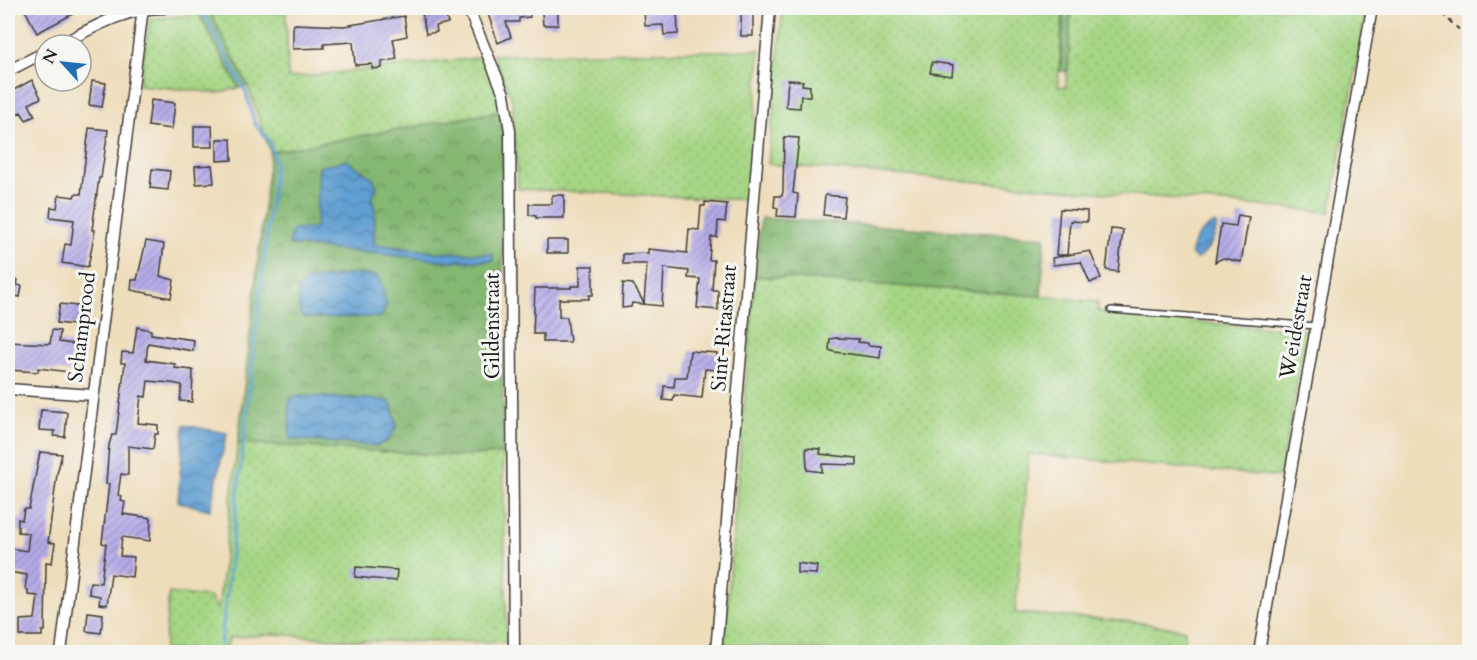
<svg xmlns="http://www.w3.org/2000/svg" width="1477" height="660" font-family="Cardo,serif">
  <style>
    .grass { fill: url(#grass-dots); stroke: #617950; stroke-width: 1.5 }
    .forest { fill: url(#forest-crowns); stroke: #506a47; stroke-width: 1.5 }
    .water { fill: url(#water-waves); stroke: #3e5e77; stroke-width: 1.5 }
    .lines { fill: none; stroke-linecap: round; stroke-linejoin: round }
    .stream { stroke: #609fd2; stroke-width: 3 }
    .building { fill: url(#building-hatch) }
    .service-casing { stroke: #3c3934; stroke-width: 8 }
    .minor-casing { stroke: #3c3934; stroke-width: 13 }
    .path { stroke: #3c3934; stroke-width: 2; stroke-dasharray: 4.5 4.5; stroke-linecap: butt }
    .service { stroke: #fff; stroke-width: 5 }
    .minor { stroke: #fff; stroke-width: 10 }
    .labels { text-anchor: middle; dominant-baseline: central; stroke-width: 6; stroke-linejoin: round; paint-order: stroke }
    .street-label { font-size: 21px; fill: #1c1c1c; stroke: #f6f6f2 }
  </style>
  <defs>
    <pattern id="grass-dots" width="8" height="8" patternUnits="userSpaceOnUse" patternTransform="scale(1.5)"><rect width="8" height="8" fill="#a6d684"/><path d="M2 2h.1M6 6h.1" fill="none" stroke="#8eb771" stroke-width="1.8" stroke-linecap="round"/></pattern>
    <pattern id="forest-crowns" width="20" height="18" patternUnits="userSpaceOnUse" patternTransform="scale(1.5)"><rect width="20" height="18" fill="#84b772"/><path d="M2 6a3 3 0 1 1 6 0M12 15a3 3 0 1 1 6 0" fill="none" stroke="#6b945d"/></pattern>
    <pattern id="water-waves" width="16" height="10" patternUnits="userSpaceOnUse" patternTransform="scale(1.5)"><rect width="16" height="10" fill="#609fd2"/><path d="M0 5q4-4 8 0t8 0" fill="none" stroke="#4e81aa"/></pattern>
    <pattern id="building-hatch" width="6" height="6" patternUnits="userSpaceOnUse" patternTransform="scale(1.5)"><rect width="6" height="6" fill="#b5abe8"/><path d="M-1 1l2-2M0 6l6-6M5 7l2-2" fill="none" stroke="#928abb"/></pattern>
  </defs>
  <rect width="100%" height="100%" fill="#f6f6f2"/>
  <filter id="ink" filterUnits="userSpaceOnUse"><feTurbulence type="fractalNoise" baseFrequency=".0167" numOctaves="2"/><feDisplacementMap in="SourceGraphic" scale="12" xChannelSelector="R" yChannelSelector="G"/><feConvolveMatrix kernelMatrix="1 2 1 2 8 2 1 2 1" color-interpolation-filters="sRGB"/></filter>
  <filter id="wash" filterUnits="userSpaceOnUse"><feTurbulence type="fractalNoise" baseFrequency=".008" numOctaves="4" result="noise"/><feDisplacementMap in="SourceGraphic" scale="24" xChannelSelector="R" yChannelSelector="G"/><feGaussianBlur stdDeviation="1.35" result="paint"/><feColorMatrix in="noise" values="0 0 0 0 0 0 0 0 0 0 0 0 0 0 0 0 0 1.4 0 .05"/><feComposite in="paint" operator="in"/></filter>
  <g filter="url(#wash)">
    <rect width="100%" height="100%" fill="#edb"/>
    <path class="grass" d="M783,8H1063L1058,86L1066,87L1071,8H1367L1330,212L768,164Z
      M286,12L288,78L484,57L503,111L270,152L248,86L211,14Z
      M199,14L239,88L218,93L139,85L150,19Z
      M760,50L749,200L518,189L512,99L493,55Z
      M755,276L1041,296L1098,302V311L1132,317L1307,331L1280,477L1029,454L1015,613L1137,622L1185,630L1184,648L1200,652H847L724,644Z
      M238,443L457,456L503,454L507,642L365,641L274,634L229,638L226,652L164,650L169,593L210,597L218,610Z"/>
    <path class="forest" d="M1064,8H1071L1068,71H1060Z
      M199,14H211L248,86L239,88Z
      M503,111V454L457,456L238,443L270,152Z
      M761,218L1045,237L1041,296L755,276Z"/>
    <path class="water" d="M346,160L373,178L377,188L372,198L375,211L374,244L438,252L493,254V261H449L289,245L293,229H310L316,226L319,167Z
      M1216,223C1219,233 1206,256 1196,259L1191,254C1191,240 1204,228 1216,223Z
      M352,274L374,275L380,278L387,306L381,317L305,318L300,314L298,290L304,281Z
      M301,396L386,400L391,403L397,426L388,441L377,446L290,439L289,404L293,397Z
      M184,425L227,433L210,510L178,502Z"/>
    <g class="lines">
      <path class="stream" d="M203,12L246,92L255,124L270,142L275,162L220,652"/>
    </g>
    <g id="blocks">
      <path class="building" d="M24,8H70L73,14L37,33Z
        M486,8H529L530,17L519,18V22H506L511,37L498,43Z
        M546,8H558V25H543L542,12H546Z
        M644,8H677L678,34L664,35L663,25L645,26Z
        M741,8H753V36H741Z
        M440,9L444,10L448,23L436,26L437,32L426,34L422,13Z
        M404,16L407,36L393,39L397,59L382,62V68L372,69V64L355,65L353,42L324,44V48L293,49V26L295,24L344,26Z
        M932,62L953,65L952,76L930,73Z
        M32,80L41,98L29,104L35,116L26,120L21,112L10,117L8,112V93Z
        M788,80L803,81L802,85L810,86V96H801L800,108L786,107Z
        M92,81L106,83L102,107L89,105Z
        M151,100L175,103L172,129L148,126Z
        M194,126H212L213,147H194Z
        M89,128L108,130L101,178H99L92,230H95L88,267L62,263L65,244L71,245L74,220L50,217L51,207L57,208L59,195L74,197L75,194H81Z
        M784,137L799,138L793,193L798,194L796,217L777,216L778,208L774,207L775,196H782L783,192Z
        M217,139H231L232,160L217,161Z
        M212,165L214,183L196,184L195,166Z
        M152,169L170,171L168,190L150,188Z
        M552,195H564V218H536V216L529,215V204H552Z
        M825,195L845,197L843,217L823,215Z
        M705,202L727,204L725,222L718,221L717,237H711L709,260H714L712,290H718V310L697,308L700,279L688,278L689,271L664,268L662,306L632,303L631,307L622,308L623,283L633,284L644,303L647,264H623V254L648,253V249L687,253L689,229L699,230L701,206H705Z
        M1060,209L1087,211V222L1070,221L1067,255H1056Z
        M1238,215L1249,217L1241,262L1223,258L1215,262L1221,224L1236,226Z
        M1111,229L1123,230L1118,272L1106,270Z
        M547,240H568V253H547Z
        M146,241L164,244L160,276L174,280L171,298L131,290L132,280H137Z
        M1090,251L1101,278L1090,283L1081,262L1053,265L1052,258Z
        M580,266H593V295H589V299H559V317H567L570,342H543V334H533L535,288H571V286H580Z
        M8,278L18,280L17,285L22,286L20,297L8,294Z
        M60,304L85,307L82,326L57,323Z
        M137,327L151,330V334L194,340L193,351L148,343L146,360L175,364V368L193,370L192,402L180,401L182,385L171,383L148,381L146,397L141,396L138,423L158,425V434H155L153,449L128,446V475L121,474L118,495L122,496L121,501L125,502L123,514L151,518L150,541L122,537L120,556L134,557L132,577L111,574L107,605L99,604L100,596L89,594L90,582L101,583L106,544L102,543L109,484H106L109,445L112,435H116L125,363H121L122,352L133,353Z
        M52,330L60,331L59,342L80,345L77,373L38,368V372L8,370V342L50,344Z
        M836,338L859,339L858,342L868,343V345L881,346L880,358L835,352L829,350L830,339Z
        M690,351L717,353L716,370L705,369L702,398L674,395L673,401L663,400L664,386L674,387L675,377H687Z
        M41,410L67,412L65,437L54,436L55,431L39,430Z
        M806,448L821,449L820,454L857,458V465L822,464V472L807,470Z
        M40,452L62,454L57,474L48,542L55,543L52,563L46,562L45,631H42V636H20V620L35,619L38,596L28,595V590L25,589L27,575L8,572V548L27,551L29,533L18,532V519L22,520L24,509H29Z
        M797,563L817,566L816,574L797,573Z
        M356,567L397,570L396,581L355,577Z
        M88,612L103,614L101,633L86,631Z"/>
    </g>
  </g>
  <g filter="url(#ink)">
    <use href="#blocks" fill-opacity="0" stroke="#3c3934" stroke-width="1.5"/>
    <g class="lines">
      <g class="service-casing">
        <path id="service" d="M1111,310L1316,326"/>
      </g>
      <g class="minor-casing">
        <path id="minor" d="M468,8L504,94L510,131L514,652
          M59,45C93,28 124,8 164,8
          M8,71L45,52
          M8,389L93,395
          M61,652L143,8
          M716,652L770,8
          M1259,652L1372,8"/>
      </g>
      <path class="path" d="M1436,8L1470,40"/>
      <use href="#service" class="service"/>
      <use href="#minor" class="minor"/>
    </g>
  </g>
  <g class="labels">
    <g class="street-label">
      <text transform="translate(492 326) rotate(-90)">Gildenstraat</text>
      <text transform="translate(82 327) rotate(-83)">Schamprood</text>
      <text transform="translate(1296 327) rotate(-80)">Weidestraat</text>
      <text transform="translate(724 328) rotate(-85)">Sint-Ritastraat</text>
    </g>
  </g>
  <rect width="1477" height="660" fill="none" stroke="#f6f6f2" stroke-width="30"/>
  <g transform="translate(63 63) rotate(297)"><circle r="28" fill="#f6f6f2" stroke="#9f9f9c" stroke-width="1.5"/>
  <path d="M0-4.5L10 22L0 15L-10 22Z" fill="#1f6fb2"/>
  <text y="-9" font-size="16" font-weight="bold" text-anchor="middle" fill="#1c1c1c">N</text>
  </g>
</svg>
